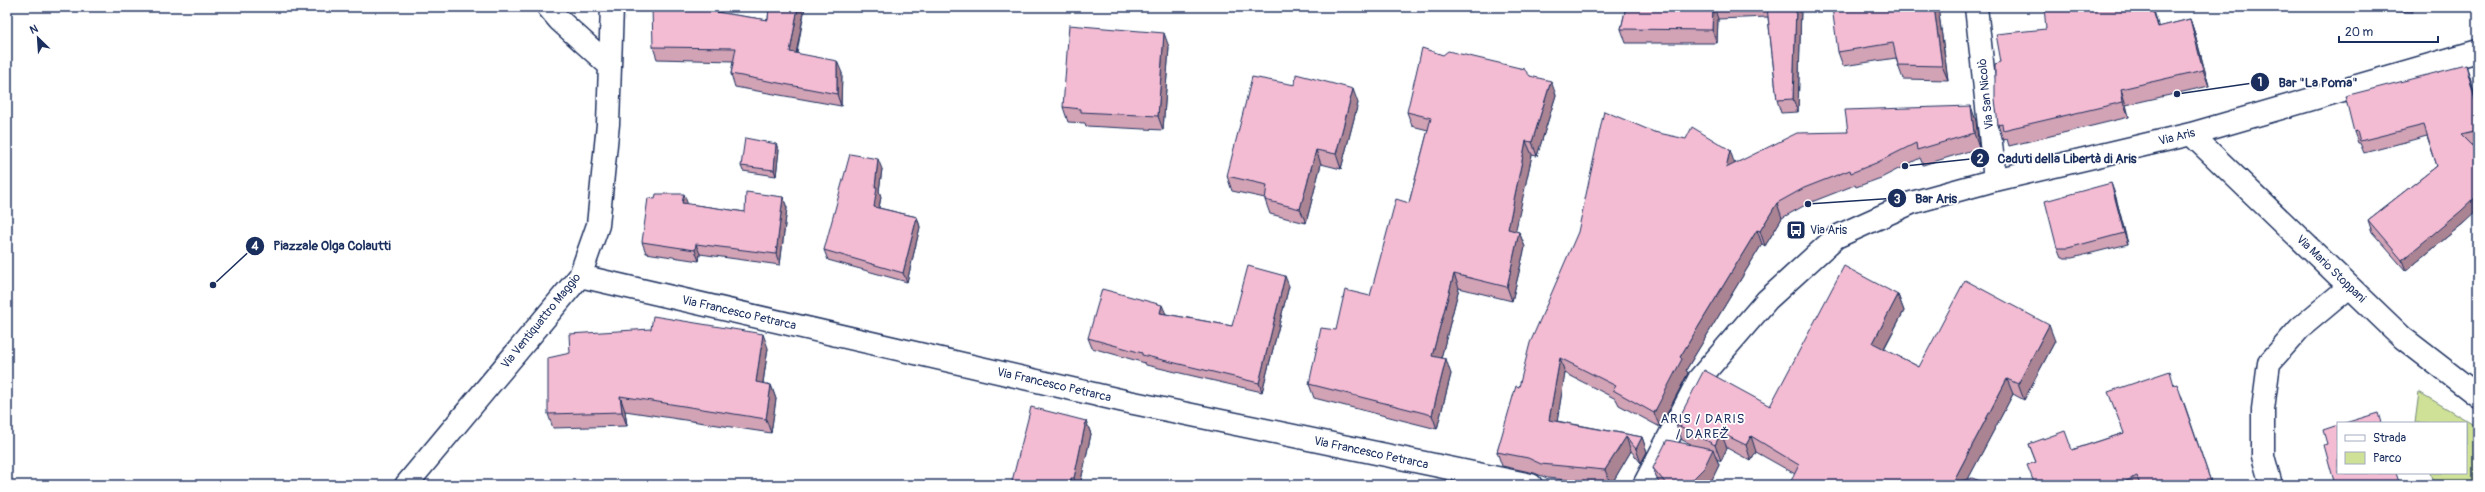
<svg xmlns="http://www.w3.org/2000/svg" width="2485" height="492" font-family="Pangolin,sans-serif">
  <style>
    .green { fill: #cee196; stroke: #74887a }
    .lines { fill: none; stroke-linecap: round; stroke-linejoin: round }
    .minor-casing { stroke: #1b2f5e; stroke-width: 25 }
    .minor { stroke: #fff; stroke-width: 22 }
    .wall { fill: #d2a2b5; stroke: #1b2f5e }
    .shaded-wall { fill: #ab8494; stroke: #1b2f5e }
    .building { fill: #f4bcd3; stroke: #1b2f5e }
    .labels { text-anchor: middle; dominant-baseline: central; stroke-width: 3.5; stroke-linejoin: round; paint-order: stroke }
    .street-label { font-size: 12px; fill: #1b2f5e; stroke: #fff }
    .poi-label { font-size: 12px; fill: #1b2f5e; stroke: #fff; text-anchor: start }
    .neighbourhood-label { font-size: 13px; letter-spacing: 1px; fill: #1b2f5e; stroke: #fff }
    .leader { fill: none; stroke: #1b2f5e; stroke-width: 1.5 }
    .callout-dot { fill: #1b2f5e; stroke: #fff; stroke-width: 1.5 }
    .mark-label { font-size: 12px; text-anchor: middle; font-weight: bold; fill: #fff }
    .callout-label { font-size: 13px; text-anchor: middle; font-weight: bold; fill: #1b2f5e; stroke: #fff; stroke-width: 3.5; stroke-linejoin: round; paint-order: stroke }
  </style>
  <rect width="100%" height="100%" fill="#fff"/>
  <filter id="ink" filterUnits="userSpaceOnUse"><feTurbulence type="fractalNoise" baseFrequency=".025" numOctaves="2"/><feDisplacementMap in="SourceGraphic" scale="8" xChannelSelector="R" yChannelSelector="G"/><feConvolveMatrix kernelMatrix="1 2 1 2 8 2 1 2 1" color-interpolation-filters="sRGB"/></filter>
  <g filter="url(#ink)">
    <path class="green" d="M2419,392L2478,427V485H2434L2430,473H2466V423H2415Z"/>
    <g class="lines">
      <g class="minor-casing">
        <path id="minor" d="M548,7L559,20L610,66
          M1976,7L1995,180
          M2191,134L2403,338L2478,396
          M580,276L1124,401L1531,485
          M406,485L580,276L598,225L608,124L612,7
          M1644,485L1699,379L1767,300L1836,237L1911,203L1995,180L2191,134L2478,51
          M2271,485L2263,456V409L2269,363L2300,328L2349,287"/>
      </g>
      <use href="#minor" class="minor"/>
    </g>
    <path class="wall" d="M721,7V13L768,20L769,7H805L797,53L842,73L841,106L735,87L731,74L733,61L657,59L653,47Z
      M1626,7H1801L1798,112L1781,113L1777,100L1768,17L1718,19L1717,43H1626L1621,29Z
      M1938,7L1948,80L1903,79L1898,65L1896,58L1843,66L1838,52Z
      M2330,7H2413V12L2330,9Z
      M2190,19L2195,34L2209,86L2126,105L2129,117L2009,146L2007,139L2003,140L1998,125L2001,62L2046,29L2159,27Z
      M1169,47L1163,130L1086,126L1085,123L1068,122L1063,107Z
      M1530,76L1556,95L1537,156L1532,155L1515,231L1519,232L1525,247L1512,301L1459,288L1441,358L1451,374L1437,429L1314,398L1309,384L1336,330L1370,296L1409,203L1428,130L1412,126L1407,112Z
      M2470,77L2478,108V143L2471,145L2465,222L2406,271L2372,232L2368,220L2437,166L2427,136L2364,153L2360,143H2358L2354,132Z
      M1358,103L1341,169L1321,164L1306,223L1270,214L1265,200V198L1232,191L1227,176Z
      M1976,121L1979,148L1923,165L1920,158L1881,178L1856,187L1855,185L1809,203L1782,218L1765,246L1762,244L1686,370L1688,373L1660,427L1619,405L1616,399L1565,373L1557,421L1642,437L1647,452L1641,463L1631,451L1611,485L1547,478L1534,473L1502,466L1497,452L1519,387L1654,132L1734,163L1848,132Z
      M779,150L776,176L743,171L741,166Z
      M882,169L879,191L881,197L879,208L917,217L920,227L907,282L828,260L824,250Z
      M2115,194L2128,244L2072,258H2061L2057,248Z
      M783,197L787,208L780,265L700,254L699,261L646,253L642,242L688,204L745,212Z
      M1289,286L1262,392L1146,365L1145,363L1092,348L1088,338L1166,314L1232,326Z
      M1898,295L1904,311L1884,349L1919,367L2055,341L2024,400L2013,394L1968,479L1991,485L1795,474L1756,452L1751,461L1727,448L1721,461L1717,459L1719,465L1709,485H1659V484L1653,468L1691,444L1682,440L1676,424L1770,406Z
      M768,348L763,383L771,385L776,399L771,433L625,411L627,426L553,428L548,414L570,353Z
      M2175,385L2182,397L2212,485H2035L2036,462L2029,444L2072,450L2124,433Z
      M1086,421L1091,434L1080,485H1011Z"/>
    <path class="shaded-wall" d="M716,7H721V24L716,12Z
      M798,7H805L794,64L790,52Z
      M1713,7H1714L1718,19L1717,43L1712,30Z
      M1796,7H1801L1798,112L1793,99Z
      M1934,7H1938L1948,80L1942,66Z
      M2152,7H2153L2163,43L2158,27Z
      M2190,19L2195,34L2209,86L2203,70Z
      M1164,33L1169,47L1163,130L1158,116Z
      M837,61L842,73L841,106L837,94Z
      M2466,65L2470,77L2478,108V112Z
      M1551,81L1556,95L1537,156L1532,142Z
      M1353,89L1358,103L1341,169L1336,154Z
      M2121,89L2126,105L2129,117L2123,102Z
      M1971,106L1976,121L1979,148L1974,133Z
      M1526,141L1532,155L1513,243L1508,229Z
      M776,144L779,150L776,176L774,170Z
      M1316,150L1321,164L1306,223L1300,209Z
      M1730,150L1735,165L1726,168Z
      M878,159L882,169L879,191L881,197L877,217L874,207L875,187Z
      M2111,183L2115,194L2128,244L2124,233Z
      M684,194L688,205L682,203Z
      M2478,195V210L2465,222L2406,271L2402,260Z
      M783,197L787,208L780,265L776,254Z
      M1777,203L1782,218L1765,246L1760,231Z
      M917,217L920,227L907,282L903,273Z
      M1757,230L1762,244L1686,370L1688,373L1660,427L1654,413L1680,357Z
      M1519,232L1525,247L1512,301L1507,287Z
      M696,244L700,254L699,261L695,250Z
      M1454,274L1459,288L1438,370L1432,356Z
      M1285,276L1289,286L1262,392L1259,383Z
      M1898,295L1904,311L1878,359L1873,343Z
      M1162,305L1166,314L1160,313Z
      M2049,325L2055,341L2024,400L2018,384Z
      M763,334L768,348L761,396L756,382Z
      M1560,358L1565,373L1555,435L1549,420Z
      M1446,359L1451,374L1437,429L1432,415Z
      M2007,379L2013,394L1965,485L1952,484Z
      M771,385L776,399L771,433L766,419Z
      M620,396L625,411L627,426L622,412Z
      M1086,421L1091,434L1080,485H1076L1074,478Z
      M1721,433L1727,448L1721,461L1715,445Z
      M1751,436L1756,452L1751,461L1746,445Z
      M1626,437L1631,451L1611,485L1605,470Z
      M1642,437L1647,452L1641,463L1636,449Z
      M1713,449L1719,465L1710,484L1709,485H1687Z
      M1071,478L1074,485H1070Z"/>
    <path class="building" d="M652,7H716V12L768,20L769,7H798L790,52L837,61V94L731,74L736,48L653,47Z
      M1626,7H1713L1712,30L1621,29Z
      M1767,7H1796L1793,99L1777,100Z
      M1832,7H1934L1942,66L1898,65L1893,43L1838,52Z
      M2044,7H2152L2158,27L2190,19L2203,70L2121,89L2123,102L2003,130L2002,124L1998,125L1995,99V64L2001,62L1996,34L2046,29Z
      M1069,25L1164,33L1158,116L1081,112V109L1063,107Z
      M1422,48L1443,55L1448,51L1524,69L1530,76L1551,81L1532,142L1526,141L1508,229L1519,232L1507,287L1454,274L1432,356L1446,359L1432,415L1309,384L1321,328L1336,330L1345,290L1370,296L1396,199L1409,203L1431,118L1407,112Z
      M2466,65L2478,112V131L2461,135L2478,152V195L2461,211L2402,260L2368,220L2437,166L2424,125L2360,141L2357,131L2354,132L2345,96Z
      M1296,74L1353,89L1336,154L1316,150L1300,209L1265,200L1267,185L1227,176L1252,77L1295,85Z
      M1971,106L1974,133L1917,150L1916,143L1876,163L1851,173L1850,170L1804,188L1777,203L1760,231L1757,230L1680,357L1682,359L1654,413L1613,390L1616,386L1560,358L1549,420L1642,437L1636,449L1626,437L1605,470L1541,464L1528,458L1497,452L1516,386L1519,387L1530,343L1578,232L1604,111L1654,132L1686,139L1692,127L1730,150L1726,168L1797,133L1848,132L1845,110Z
      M745,138L776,144L774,170L741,166Z
      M850,154L878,159L875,187H877L874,207L917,217L903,273L824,250Z
      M2111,183L2124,233L2068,248H2057L2045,201Z
      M746,192L783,197L776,254L696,244L695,250L642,242L648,198L655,199L656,194H684L682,203L745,212Z
      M1248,266L1285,276L1259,383L1142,355V353L1088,338L1102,289L1162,305L1160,313L1232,326Z
      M1844,266L1898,295L1873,343L1919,367L1965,280L2049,325L2018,384L2007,379L1952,484L1972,478L1991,485H1789L1799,465L1751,436L1746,445L1721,433L1715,445L1676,424L1704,370L1770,406Z
      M653,316L763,334L756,382L771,385L766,419L620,396L622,412L548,414V358L570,353L569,334L651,329Z
      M2170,371L2174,385L2177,384L2212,485H2140L2137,476L2118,485H2035L2027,465L2036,462L2029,444L2065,431L2072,450L2124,433L2108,392Z
      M1031,407L1086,421L1074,478H1071L1070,485H1011Z
      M2378,413L2381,423H2345Z
      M2338,425V473H2396L2400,485H2335L2324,445L2327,444L2323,430Z
      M1667,440L1713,449L1704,468L1687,485H1667L1653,468Z"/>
  </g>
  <defs>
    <g id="bus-square" transform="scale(1)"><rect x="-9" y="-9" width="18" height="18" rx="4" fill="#1b2f5e" stroke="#fff"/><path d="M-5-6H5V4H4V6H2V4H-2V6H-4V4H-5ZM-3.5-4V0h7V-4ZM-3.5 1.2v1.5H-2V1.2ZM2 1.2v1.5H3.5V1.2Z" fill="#fff"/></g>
  </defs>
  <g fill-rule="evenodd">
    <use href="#bus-square" x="1796" y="230"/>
  </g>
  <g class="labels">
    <g class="street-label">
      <text transform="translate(1986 94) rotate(-96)">Via San Nicolò</text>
      <text transform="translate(2177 137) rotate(-14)">Via Aris</text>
      <text transform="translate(2331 269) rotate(44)">Via Mario Stoppani</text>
      <text transform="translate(739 313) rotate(13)">Via Francesco Petrarca</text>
      <text transform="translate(541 321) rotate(-51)">Via Ventiquattro Maggio</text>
      <text transform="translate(1054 385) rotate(13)">Via Francesco Petrarca</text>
      <text transform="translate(1371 453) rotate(12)">Via Francesco Petrarca</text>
    </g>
    <g class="poi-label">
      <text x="1810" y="230">Via Aris</text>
    </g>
    <g class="neighbourhood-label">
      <text x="1703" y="419">ARIS / DARIS<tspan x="1703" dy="15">/ DAREŽ</tspan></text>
    </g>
  </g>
  <path class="leader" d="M2177 94L2260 82M1905 166L1980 158M1808 204L1897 198M213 285L255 246"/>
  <g class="callout-dot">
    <circle cx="2177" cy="94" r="4"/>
    <circle cx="1905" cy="166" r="4"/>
    <circle cx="1808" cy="204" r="4"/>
    <circle cx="213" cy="285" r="4"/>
    <circle cx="2260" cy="82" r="10"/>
    <circle cx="1980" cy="158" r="10"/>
    <circle cx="1897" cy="198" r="10"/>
    <circle cx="255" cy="246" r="10"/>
  </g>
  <g class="mark-label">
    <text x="2260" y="86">1</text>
    <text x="1980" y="163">2</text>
    <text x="1897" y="203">3</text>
    <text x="255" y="250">4</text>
  </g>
  <g class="callout-label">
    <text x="2318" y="87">Bar "La Poma"</text>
    <text x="2067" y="163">Caduti della Libertà di Aris</text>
    <text x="1936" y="203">Bar Aris</text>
    <text x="332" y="250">Piazzale Olga Colautti</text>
  </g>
  <rect width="2485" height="492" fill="none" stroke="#fff" stroke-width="24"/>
  <rect x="12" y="12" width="2461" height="468" fill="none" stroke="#1b2f5e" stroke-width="1.5" filter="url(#ink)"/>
  <rect x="2337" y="422" width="130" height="52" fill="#ffffff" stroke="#a4acbf"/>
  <rect x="2345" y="435" width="20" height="6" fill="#ffffff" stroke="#a4acbf"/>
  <text x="2373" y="442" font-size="12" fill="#1b2f5e">Strada</text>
  <rect x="2345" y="452" width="20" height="12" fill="#cee196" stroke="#a4acbf"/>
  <text x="2373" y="462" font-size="12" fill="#1b2f5e">Parco</text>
  <g transform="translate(38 38) rotate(335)" stroke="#ffffff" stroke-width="3" paint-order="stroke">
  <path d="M0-3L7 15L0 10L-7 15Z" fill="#1b2f5e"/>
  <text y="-6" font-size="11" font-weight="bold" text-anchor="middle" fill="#1b2f5e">N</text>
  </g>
  <path d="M2339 36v6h99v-6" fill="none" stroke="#1b2f5e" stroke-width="2"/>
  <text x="2345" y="36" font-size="12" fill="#1b2f5e" stroke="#ffffff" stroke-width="3" paint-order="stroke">20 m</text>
</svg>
